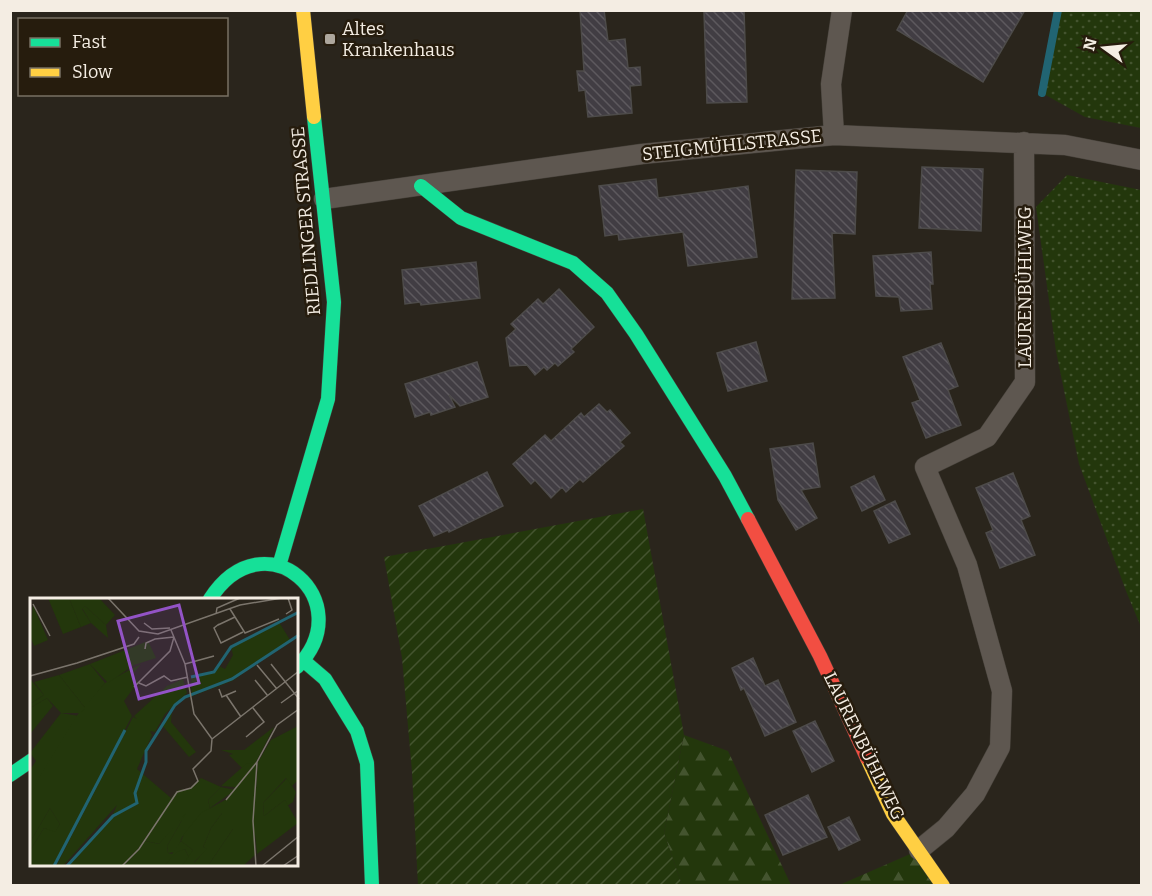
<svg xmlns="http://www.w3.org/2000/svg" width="1152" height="896" font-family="Bitter,serif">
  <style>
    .grass { fill: url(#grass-dots) }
    .forest { fill: url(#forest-firs) }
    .garden { fill: url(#garden-furrows) }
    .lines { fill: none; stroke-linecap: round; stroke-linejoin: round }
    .stream { stroke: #216472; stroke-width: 8 }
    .building { fill: url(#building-back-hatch); stroke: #4d4b4a; stroke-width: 1.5 }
    .street-casing { stroke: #454039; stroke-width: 21 }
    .fast-casing { stroke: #454039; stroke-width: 15 }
    .slow-casing { stroke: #454039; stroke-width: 15 }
    .jam-casing { stroke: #454039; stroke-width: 15 }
    .street { stroke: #5e5750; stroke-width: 20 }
    .fast { stroke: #16e098; stroke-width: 14 }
    .slow { stroke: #ffcf43; stroke-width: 14 }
    .jam { stroke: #f24e42; stroke-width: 14 }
    .poi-dot { fill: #ada79d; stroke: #261c0d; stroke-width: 2 }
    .labels { text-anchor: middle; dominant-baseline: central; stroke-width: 5; stroke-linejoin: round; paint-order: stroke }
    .poi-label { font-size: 18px; fill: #f4ede3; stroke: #261c0d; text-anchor: start }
    .street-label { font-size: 18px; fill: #f4ede3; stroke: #261c0d }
    .inset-river { fill: none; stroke: #216472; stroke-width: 3 }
    .inset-road { fill: none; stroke: #7b756c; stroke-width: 1.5 }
    .view { fill: #9353c6; fill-opacity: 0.15; stroke: #9353c6; stroke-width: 3 }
    .inset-edge { fill: none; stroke: #f4ede3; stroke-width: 3 }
  </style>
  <defs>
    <pattern id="grass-dots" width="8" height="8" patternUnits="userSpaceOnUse" patternTransform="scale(1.5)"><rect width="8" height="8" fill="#23370c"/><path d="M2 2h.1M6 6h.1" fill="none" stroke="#44542f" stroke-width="1.8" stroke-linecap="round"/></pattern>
    <pattern id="forest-firs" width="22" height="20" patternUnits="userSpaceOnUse" patternTransform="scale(1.5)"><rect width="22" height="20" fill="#23370c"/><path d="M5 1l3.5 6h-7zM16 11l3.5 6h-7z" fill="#44542f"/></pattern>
    <pattern id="garden-furrows" width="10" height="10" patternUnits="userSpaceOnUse" patternTransform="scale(1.5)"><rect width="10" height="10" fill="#23370c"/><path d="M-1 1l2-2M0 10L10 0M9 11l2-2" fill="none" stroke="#44542f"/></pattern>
    <pattern id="building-back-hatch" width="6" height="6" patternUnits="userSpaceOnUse" patternTransform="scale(1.5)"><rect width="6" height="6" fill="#413d43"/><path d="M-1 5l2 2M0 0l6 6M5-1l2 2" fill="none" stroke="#5d595e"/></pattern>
  </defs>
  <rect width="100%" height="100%" fill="#2a251c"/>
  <path class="grass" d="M1058,11H1141V128L1085,117L1042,93Z
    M1067,175L1141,190V627L1126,591L1079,464L1056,351L1036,207Z"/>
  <path class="forest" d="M684,735L728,751L791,885H682L664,833Z
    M917,851L939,886H837Z"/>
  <path class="garden" d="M643,509L684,735L664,833L682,885H418L412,772L402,658L384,557Z"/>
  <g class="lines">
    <path class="stream" d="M1042,93L1058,10"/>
  </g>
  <path class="building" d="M580,10H604L608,41L625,39L628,68L640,67L641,85L630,86L632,113L588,117L585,90L579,91L577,71H584Z
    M744,10L747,102L707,103L704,12Z
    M908,10H1025L983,82L897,30Z
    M922,167L983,169L981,231L919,228Z
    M796,170L857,172L855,234L832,233L835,298L792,299Z
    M656,179L658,198L748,186L757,257L688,266L683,232L619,240L618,234L605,236L599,186Z
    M931,252L933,284H930L932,309L901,311L899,297L876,296L873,256Z
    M476,262L480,298L421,305L420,302L405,304L402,270Z
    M559,289L594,327L571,349L574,352L558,366L555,363L547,370L544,367L535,375L527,365L510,366L506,338L516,329L511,324L538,299L543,304Z
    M756,342L767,381L728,391L717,353Z
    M941,343L958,386L948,390L961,425L926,438L912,403L920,400L903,357Z
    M477,362L488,397L460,406L449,395L455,407L431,415L430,412L415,417L405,384Z
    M599,404L607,412L610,410L630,433L620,442L624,446L583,482L580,479L566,492L562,487L551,498L535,480L531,484L513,464L545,435L551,441L581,413L584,417Z
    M813,443L820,487L801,490L817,518L796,530L778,500L770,449Z
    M487,472L503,506L449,532L448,530L434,536L419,506Z
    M1013,473L1030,516L1021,520L1035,555L1000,568L986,533L993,530L976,488Z
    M874,476L885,500L862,511L851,487Z
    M895,501L910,534L889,543L874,511Z
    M753,658L765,686L778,680L796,722L765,736L744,688L741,690L732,668Z
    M815,721L834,761L812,772L793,731Z
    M808,795L827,837L783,855L765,815Z
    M849,817L860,840L839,850L828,827Z"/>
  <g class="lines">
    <g class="street-casing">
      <path id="street" d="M834,135L831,84L842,10
        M324,199L642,154L834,135L1065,145L1142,160
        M919,850L946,828L975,794L1000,747L1002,691L967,565L925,467L987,437L1025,382L1024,142"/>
    </g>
    <g class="fast-casing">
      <path id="fast" d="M421,186L461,218L573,263L607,293L636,334L725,476L748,519
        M279,566L328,399L334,302L314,117
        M210,599C265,514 362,602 297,667
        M304,661L325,679L357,731L367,763L372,886
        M10,775L32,760"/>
    </g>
    <g class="slow-casing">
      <path id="slow" d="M303,10L314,117
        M867,758L893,814L943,886"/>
    </g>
    <g class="jam-casing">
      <path id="jam" d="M748,519L820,656L867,758"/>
    </g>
    <use href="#street" class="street"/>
    <use href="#fast" class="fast"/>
    <use href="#slow" class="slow"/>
    <use href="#jam" class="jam"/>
  </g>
  <rect class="poi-dot" x="324" y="33" width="12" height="12" rx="3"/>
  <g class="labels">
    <g class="poi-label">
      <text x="342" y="29">Altes<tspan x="342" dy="21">Krankenhaus</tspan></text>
    </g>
    <g class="street-label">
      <text transform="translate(732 145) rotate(-6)">STEIGMÜHLSTRASSE</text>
      <text transform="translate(306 221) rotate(-95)">RIEDLINGER STRASSE</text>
      <text transform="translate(1025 287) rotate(-90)">LAURENBÜHLWEG</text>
      <text transform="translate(864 746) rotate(64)">LAURENBÜHLWEG</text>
    </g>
  </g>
  <g transform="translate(30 598)">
    <rect width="268" height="268" fill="#2a251c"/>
    <path d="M18,0H39L51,29L33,36ZM3,7L18,42L4,48L0,38ZM249,24L260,42L257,45L202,83L162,98L161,79L180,76L189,68L195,71L203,57L201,49ZM60,66L75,85L55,110L29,77ZM0,81L14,97L0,106ZM153,81L157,95L135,116L125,134L120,133L122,137L107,171L141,200L111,247L92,268H38L80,223L87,207L33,268H26L103,119L107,121L104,118L137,88ZM17,100L23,108L0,136V110ZM142,112L141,124L166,154L159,159L132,127ZM31,115L49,118L0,199V172L6,163L0,155ZM244,129L226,164L212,170L199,157L203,156L191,152H214ZM171,180L191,189L178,202L180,210L152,239L147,253L155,251L159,260L152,268H134L146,254L138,255L137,248L152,222L129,246L115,243L130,214L148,192L159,191ZM257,180L266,194L263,204L257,208L255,202L234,218L233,205ZM20,210L30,226L25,235L14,230L0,253V244ZM192,215H203V231L178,268H168L164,265L176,251L173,249L181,230Z" fill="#23370c"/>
    <path d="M55,8L76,27L78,40L61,25L52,10ZM111,66L102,77L108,84L94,103L102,118L24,268H0V253L14,230L25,234L30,226L20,210L0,244V199L10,178L48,116L75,85ZM191,189L205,192L180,210L178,202ZM156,215L137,248L138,255L142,256L151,243L163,252L159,260L155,251L147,254L134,268H92L115,243L129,246Z" fill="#23370c"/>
    <path d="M39,0H69L85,17L76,27L55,8L52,11L61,25L51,29ZM118,43L126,60L104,67L78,85L60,66ZM29,77L55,110L51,115H31L17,100L0,110V106L14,97L4,84ZM268,128V182L262,188L256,180L233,205L234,218L255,202L268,225L227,256L224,220L228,164L241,142ZM226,164L225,257L213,268H178L203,231V215H192L181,230L173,249L177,251L164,264L168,268H152L163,252L151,243L154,236L171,215L197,201L205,189L191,188L216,166Z" fill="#23370c"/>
    <path class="inset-river" d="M161,79L184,74L201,49L269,14M24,268L95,132M37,268L83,218L107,205L105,195L116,164V153L145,107L155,99L202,81L269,37"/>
    <path class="inset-road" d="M78,0L109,33L128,36L210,7L252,0M3,6L20,38M200,11L215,35L249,21M186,16L187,10L210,0M256,16L262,12L258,0M114,25L122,31L140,30M189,26L184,30L191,45L213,34M188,27L205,19M141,32L155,66L164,116L182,141L269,73M115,51L116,45L125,41L144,39M155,66L184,58M241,66L269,101M227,67L247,91M0,78L47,65L104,46L109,39M225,82L238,98M109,85L116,88L134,78L141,83L158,79M104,89L140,53L144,39M189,91L192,99L206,93M196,97L211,119M251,105L269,92M216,139L234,124L223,110M196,202L227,164M92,268L109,251L147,194L161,190L168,183L163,171L181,153L182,141M226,268L223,223L227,164L247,127L269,111M232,268L269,238M253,268L269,257"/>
    <path class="view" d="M149,7L169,85L109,101L88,23Z"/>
    <rect width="268" height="268" class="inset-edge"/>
  </g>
  <rect width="1152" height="896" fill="none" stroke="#f4ede3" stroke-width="24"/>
  <rect x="18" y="18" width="210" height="78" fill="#261c0d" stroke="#787063" stroke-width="1.5"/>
  <rect x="30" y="38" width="30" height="9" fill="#16e098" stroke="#787063" stroke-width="1.5"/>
  <text x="72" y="48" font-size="18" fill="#f4ede3">Fast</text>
  <rect x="30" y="68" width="30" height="9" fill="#ffcf43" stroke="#787063" stroke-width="1.5"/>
  <text x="72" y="78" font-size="18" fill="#f4ede3">Slow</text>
  <g transform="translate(1104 48) rotate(285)" stroke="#261c0d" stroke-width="4.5" paint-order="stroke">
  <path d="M0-4.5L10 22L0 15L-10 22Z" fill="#f4ede3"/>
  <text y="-9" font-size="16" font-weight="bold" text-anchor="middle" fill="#f4ede3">N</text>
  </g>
</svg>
